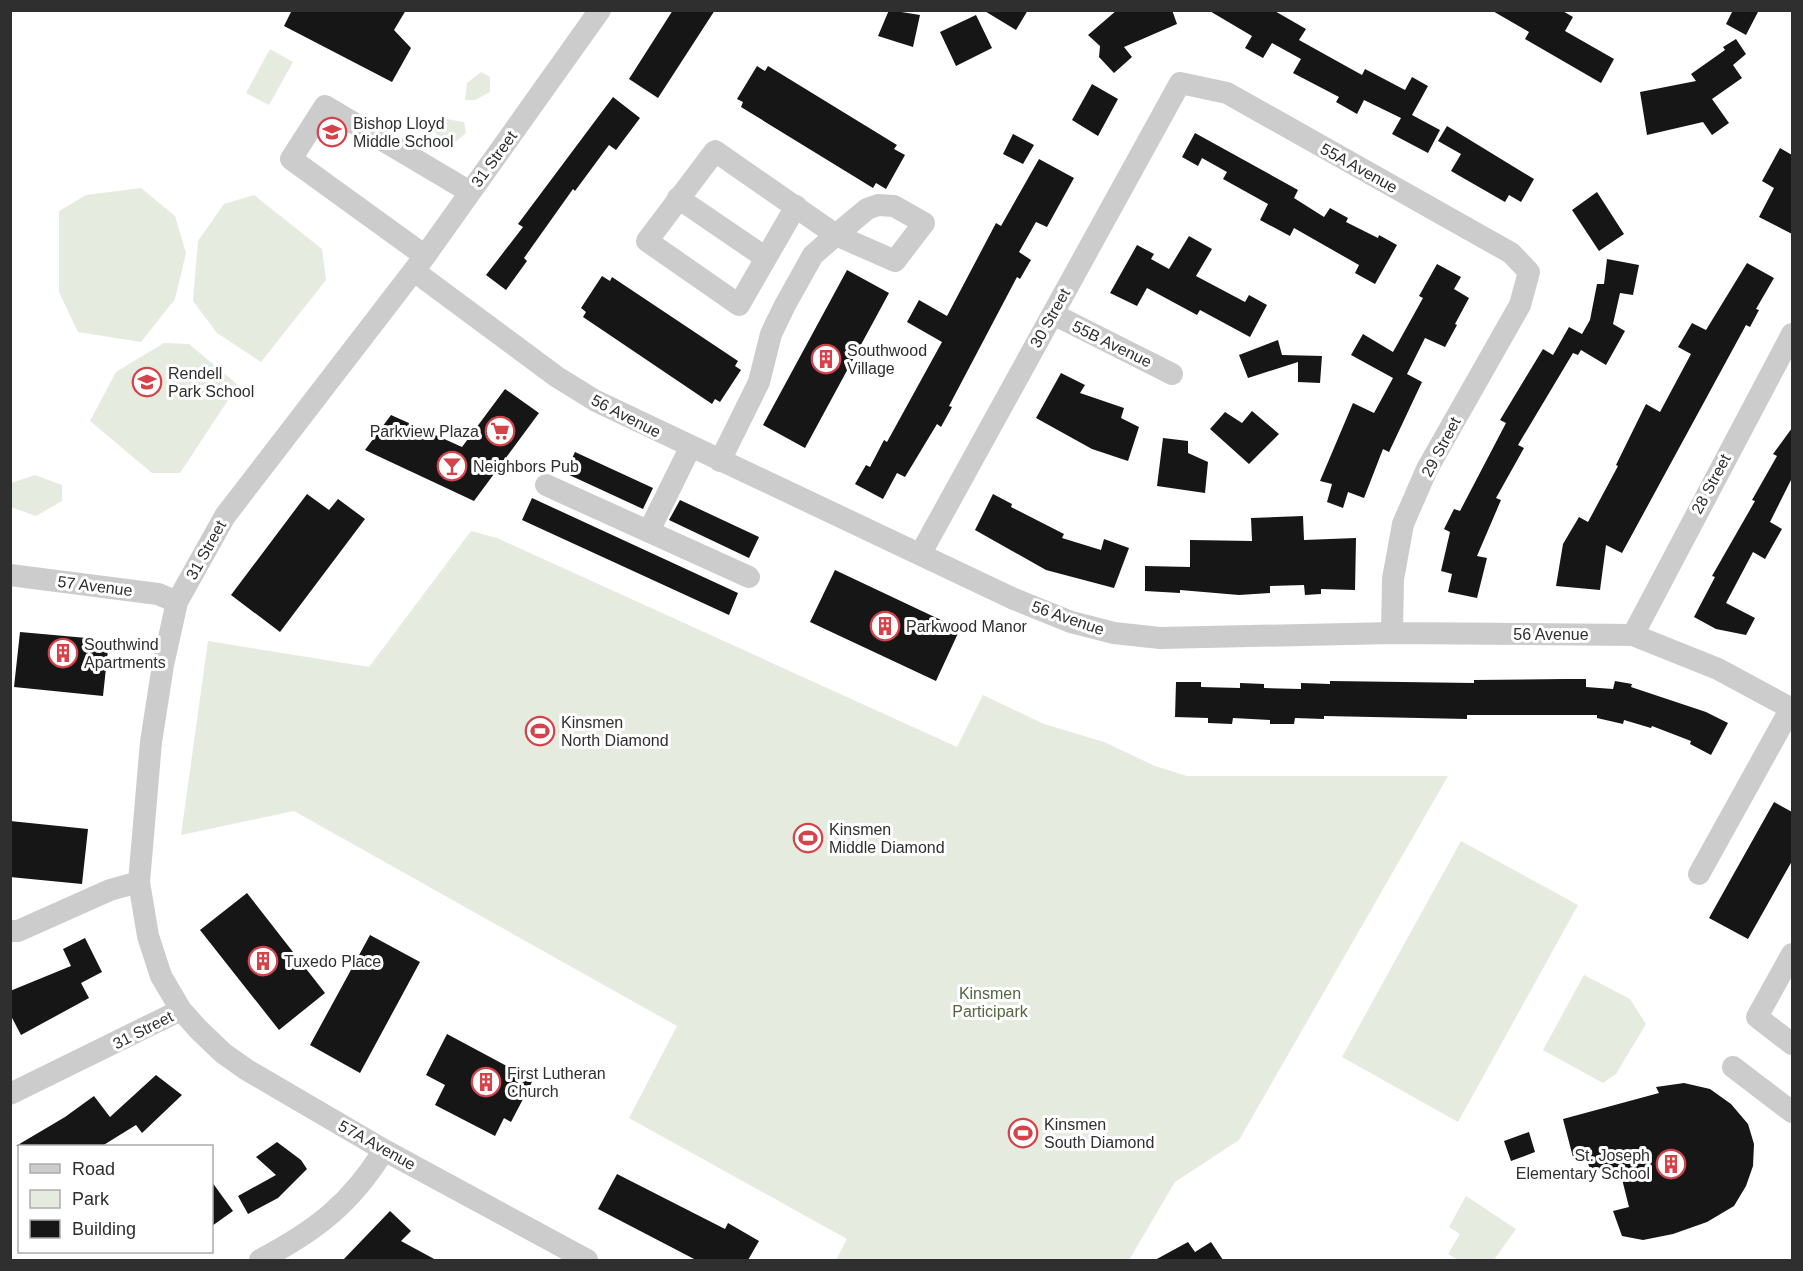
<svg xmlns="http://www.w3.org/2000/svg" width="1803" height="1271" font-family="Arial,sans-serif">
  <style>
    .green { fill: #e5ebde }
    .building { fill: #161616 }
    .lines { fill: none; stroke-linecap: round; stroke-linejoin: round }
    .minor { stroke: #ccc; stroke-width: 22 }
    .labels { text-anchor: middle; dominant-baseline: central; stroke-width: 6; stroke-linejoin: round; paint-order: stroke }
    .poi-label { font-size: 16px; fill: #2f2f2f; stroke: #fff; text-anchor: start }
    .street-label { font-size: 16px; fill: #2f2f2f; stroke: #fff }
    .park-label { font-size: 16px; fill: #526740; stroke: #fff }
  </style>
  <rect width="100%" height="100%" fill="#fff"/>
  <path class="green" d="M270,49L293,62L269,105L246,93Z
    M481,72L490,77V92L475,100H465L467,83Z
    M446,119L464,122L466,133L454,143L439,137L432,129Z
    M141,188L175,216L186,253L175,299L141,342L78,332L59,292V211L86,195Z
    M254,195L322,249L326,280L261,362L217,333L193,301L198,241L224,204Z
    M164,343L189,344L238,385L180,473H152L90,421L116,372Z
    M35,475L62,485V501L36,516L11,507V483Z
    M471,531L497,538L957,747L983,695L1044,724L1104,742L1155,766L1187,776H1448L1239,1140L1175,1182L1129,1260H836L847,1239L629,1118L677,1026L294,811L181,835L208,641L369,667Z
    M1461,841L1578,905L1458,1122L1342,1057Z
    M1584,975L1630,999L1646,1024L1616,1074L1603,1083L1543,1050Z
    M1466,1196L1516,1229L1494,1260H1458L1448,1254L1460,1234L1449,1227Z"/>
  <path class="building" d="M292,10H406L394,30L411,48L392,82L284,26Z
    M673,10H715L658,98L629,79Z
    M889,10L920,15L913,47L878,36Z
    M983,10H1028L1016,30Z
    M1117,10H1172L1177,24L1124,47L1132,57L1114,73L1099,57L1100,46L1088,35Z
    M1208,10H1273L1306,29L1299,40L1362,75L1365,69L1405,90L1412,77L1428,86L1412,115L1440,130L1428,153L1392,134L1401,118L1364,100L1357,114L1336,102L1339,97L1293,73L1301,59L1272,43L1263,58L1245,48L1252,36Z
    M1491,10H1561L1573,17L1565,31L1614,59L1601,83L1525,39L1529,32Z
    M1733,10H1759L1746,35L1726,24Z
    M976,15L992,48L956,66L940,32Z
    M1736,39L1746,54L1733,65L1742,78L1712,99L1729,123L1712,135L1703,122L1647,135L1640,92L1696,81L1691,74L1725,50L1723,47Z
    M757,66L765,71L768,66L897,145L894,149L905,155L886,189L876,183L873,188L741,107L743,102L737,99Z
    M1092,84L1118,99L1098,136L1072,120Z
    M613,97L640,118L616,150L609,145L575,191L573,189L524,258L527,261L506,290L486,275L523,227L518,224Z
    M1447,126L1534,179L1521,202L1509,195L1505,202L1451,171L1461,154L1438,141Z
    M1195,133L1298,190L1294,198L1324,217L1330,208L1348,218L1346,222L1378,238L1379,235L1397,245L1375,284L1355,273L1359,265L1294,228L1290,236L1260,220L1268,204L1223,179L1227,172L1202,158L1198,166L1182,157Z
    M1013,134L1034,145L1023,164L1003,154Z
    M1780,148L1792,155V234L1759,217L1774,188L1762,181Z
    M1039,159L1074,178L1047,227L1036,222L1019,252L1031,260L1020,279L1017,277L949,406L952,407L941,427L937,424L905,477L897,473L883,499L855,484L866,465L870,467L884,440L887,442L942,342L907,322L919,300L947,316L996,223L1001,226Z
    M1597,192L1624,234L1599,251L1572,210Z
    M1189,236L1212,249L1196,276L1245,302L1249,295L1267,305L1250,337L1200,310L1197,315L1147,288L1137,306L1110,293L1137,245L1154,254L1151,259L1169,269Z
    M1607,259L1639,265L1633,295L1620,293L1613,324L1625,331L1606,365L1581,350L1578,355L1573,353L1518,445L1524,448L1496,498L1501,500L1477,556L1487,558L1477,598L1448,592L1452,574L1441,571L1450,532L1444,529L1454,509L1460,511L1506,423L1500,420L1543,349L1553,355L1569,327L1582,334L1590,320L1597,284H1604Z
    M1747,263L1774,278L1756,309L1759,310L1750,327L1746,325L1622,553L1606,545L1600,590L1556,586L1563,544L1579,517L1588,522L1618,466L1616,465L1646,404L1660,412L1691,354L1678,347L1692,323L1706,330Z
    M1437,264L1461,277L1454,289L1469,298L1455,324L1457,325L1445,347L1425,338L1407,374L1422,382L1389,452L1383,449L1364,498L1348,492L1343,508L1327,502L1332,484L1320,481L1353,403L1374,413L1393,378L1351,355L1363,334L1393,352L1423,298L1419,296Z
    M847,270L889,293L805,448L763,425Z
    M602,276L610,281L612,277L738,361L735,366L741,370L720,402L715,399L712,404L583,317L586,312L581,308Z
    M1278,340L1282,355L1322,356L1320,383L1298,382V362L1248,378L1239,355Z
    M1061,373L1085,385L1080,393L1124,408L1121,418L1139,427L1128,461L1092,449L1036,418Z
    M505,389L539,413L474,501L365,450L391,415L462,447Z
    M1252,411L1279,434L1249,464L1210,429L1225,412L1242,423Z
    M1792,428V478L1770,522L1782,529L1765,559L1753,552L1726,603L1755,618L1746,635L1716,629L1694,617L1715,577L1712,576L1755,501L1752,500L1777,456L1773,454Z
    M1163,438L1188,441V453L1208,462L1205,493L1157,486Z
    M575,452L653,488L643,509L565,473Z
    M307,494L329,510L338,499L365,519L280,632L231,595Z
    M993,494L1012,504L1011,507L1064,534L1062,538L1101,550L1104,539L1129,548L1114,588L1046,570L975,530Z
    M532,498L738,593L729,615L522,520Z
    M680,500L759,537L749,558L669,520Z
    M1303,516L1304,540L1356,538L1355,590L1321,589V594L1305,595L1304,585L1270,586V593L1239,595L1180,590V593L1145,591V566L1190,567V540L1252,541L1251,518Z
    M835,570L960,629L936,681L810,622Z
    M20,632L109,640L103,696L14,687Z
    M1566,679H1586V687L1613,689L1615,681L1632,684L1631,687L1706,712L1728,723L1711,755L1690,744L1691,741L1652,726L1651,728L1624,720L1623,724L1597,718V715H1467V719L1324,716V719L1295,718L1294,724H1270V720L1233,718L1232,724L1208,723V718L1175,717L1176,682H1201V687L1240,688V683L1264,684V688L1301,689V683L1330,684V681L1474,683V680Z
    M1774,802L1792,812V861L1748,939L1709,918Z
    M10,821L88,829L82,884L10,877Z
    M247,893L325,993L279,1030L200,930Z
    M370,935L420,962L360,1073L310,1045Z
    M85,938L102,972L81,983L89,998L21,1035L10,1014V991L71,966L63,949Z
    M447,1034L533,1080L511,1122L504,1118L495,1136L435,1105L445,1085L426,1075Z
    M156,1075L182,1095L142,1133L136,1125L102,1146H16L65,1117L94,1096L110,1117Z
    M1684,1083L1710,1089L1731,1104L1748,1124L1754,1144L1753,1166L1746,1186L1734,1206L1707,1222L1673,1234L1643,1240L1622,1236L1613,1211L1629,1207L1619,1167L1592,1173L1586,1159L1574,1161L1563,1119L1659,1093L1656,1087Z
    M1529,1132L1535,1152L1511,1161L1504,1141Z
    M277,1142L301,1160L307,1169L278,1198L248,1214L238,1196L276,1175L256,1157Z
    M617,1174L725,1229L728,1223L759,1241L748,1260H696L598,1209Z
    M212,1182L233,1211L212,1226Z
    M390,1211L411,1231L401,1241L436,1260H343Z
    M1188,1242L1195,1252L1211,1242L1223,1260H1155Z"/>
  <g class="lines">
    <path class="minor" d="M678,198L766,258
      M878,205L894,206L924,223L895,261L836,235L867,209Z
      M425,256L291,159L325,106L470,192
      M414,271L557,377L596,401L1014,599L1071,622L1114,633L1160,638L1392,633L1633,635L1718,669L1792,709
      M1053,314L1172,374
      M720,461L759,382L771,334L785,305L813,255L836,235L715,151L647,241L739,305L796,206
      M546,485L749,577
      M649,531L690,448
      M921,553L1180,83L1227,93L1511,253L1529,272L1520,305L1427,469L1403,524L1393,579L1392,633
      M10,575L158,594L177,602
      M1633,635L1792,334
      M1699,874L1791,708
      M10,931H18L110,890L139,882
      M1792,954L1757,1017L1792,1044
      M1733,1067L1792,1112
      M10,1094L181,1010
      M260,1260C315,1231 351,1204 384,1150
      M587,1260L384,1150L247,1070L223,1053L198,1029L181,1010L161,976L148,936L139,882L151,742L163,665L177,602L225,516L425,256L600,10"/>
  </g>
  <defs>
    <g id="school-ring" transform="scale(1.5)"><circle r="9.5" fill="#fff" stroke="#d5424a" stroke-width="1.5"/><path d="M0-5L7-2L0 1L-7-2ZM-4 1L0 2.5L4 1V4Q0 6-4 4Z" fill="#d5424a"/></g>
    <g id="building-ring" transform="scale(1.5)"><circle r="9.5" fill="#fff" stroke="#d5424a" stroke-width="1.5"/><path d="M-4-6H4V6H1V3H-1V6H-4ZM-2.5-4.3h1.7v1.8h-1.7ZM.8-4.3h1.7v1.8H.8ZM-2.5-1h1.7V.8h-1.7ZM.8-1h1.7V.8H.8Z" fill="#d5424a"/></g>
    <g id="supermarket-ring" transform="scale(1.5)"><circle r="9.5" fill="#fff" stroke="#d5424a" stroke-width="1.5"/><path d="M-6-5.5h2.5l.6 2H6L4.5 2H-2.5L-4.4-4H-6ZM-1.5 3.2a1.3 1.3 0 1 0 .1 0ZM3 3.2a1.3 1.3 0 1 0 .1 0Z" fill="#d5424a"/></g>
    <g id="bar-ring" transform="scale(1.5)"><circle r="9.5" fill="#fff" stroke="#d5424a" stroke-width="1.5"/><path d="M-6-5H6L.8 .8V4.5H3.5V6h-7V4.5H-.8V.8Z" fill="#d5424a"/></g>
    <g id="stadium-ring" transform="scale(1.5)"><circle r="9.5" fill="#fff" stroke="#d5424a" stroke-width="1.5"/><path d="M0-5a6.5 5 0 1 0 0 10a6.5 5 0 1 0 0-10ZM-3.5-1.8h7v3.6h-7Z" fill="#d5424a"/></g>
  </defs>
  <g fill-rule="evenodd">
    <use href="#school-ring" x="332" y="132"/>
    <use href="#building-ring" x="826" y="359"/>
    <use href="#school-ring" x="147" y="382"/>
    <use href="#supermarket-ring" x="500" y="431"/>
    <use href="#bar-ring" x="452" y="466"/>
    <use href="#building-ring" x="885" y="626"/>
    <use href="#building-ring" x="63" y="653"/>
    <use href="#stadium-ring" x="540" y="731"/>
    <use href="#stadium-ring" x="808" y="838"/>
    <use href="#building-ring" x="263" y="961"/>
    <use href="#building-ring" x="486" y="1082"/>
    <use href="#stadium-ring" x="1023" y="1133"/>
    <use href="#building-ring" x="1671" y="1164"/>
  </g>
  <g class="labels">
    <g class="poi-label">
      <text x="353" y="123">Bishop Lloyd<tspan x="353" dy="18">Middle School</tspan></text>
      <text x="847" y="350">Southwood<tspan x="847" dy="18">Village</tspan></text>
      <text x="168" y="373">Rendell<tspan x="168" dy="18">Park School</tspan></text>
      <text x="479" y="431" text-anchor="end">Parkview Plaza</text>
      <text x="473" y="466">Neighbors Pub</text>
      <text x="906" y="626">Parkwood Manor</text>
      <text x="84" y="644">Southwind<tspan x="84" dy="18">Apartments</tspan></text>
      <text x="561" y="722">Kinsmen<tspan x="561" dy="18">North Diamond</tspan></text>
      <text x="829" y="829">Kinsmen<tspan x="829" dy="18">Middle Diamond</tspan></text>
      <text x="284" y="961">Tuxedo Place</text>
      <text x="507" y="1073">First Lutheran<tspan x="507" dy="18">Church</tspan></text>
      <text x="1044" y="1124">Kinsmen<tspan x="1044" dy="18">South Diamond</tspan></text>
      <text x="1650" y="1155" text-anchor="end">St. Joseph<tspan x="1650" dy="18">Elementary School</tspan></text>
    </g>
    <g class="street-label">
      <text transform="translate(494 159) rotate(-54)">31 Street</text>
      <text transform="translate(1359 168) rotate(29)">55A Avenue</text>
      <text transform="translate(1050 318) rotate(-61)">30 Street</text>
      <text transform="translate(1112 344) rotate(26)">55B Avenue</text>
      <text transform="translate(626 416) rotate(27)">56 Avenue</text>
      <text transform="translate(1441 447) rotate(-62)">29 Street</text>
      <text transform="translate(1711 484) rotate(-62)">28 Street</text>
      <text transform="translate(206 550) rotate(-61)">31 Street</text>
      <text transform="translate(95 586) rotate(7)">57 Avenue</text>
      <text transform="translate(1068 618) rotate(19)">56 Avenue</text>
      <text x="1551" y="634">56 Avenue</text>
      <text transform="translate(143 1030) rotate(-27)">31 Street</text>
      <text transform="translate(377 1145) rotate(29)">57A Avenue</text>
    </g>
    <g class="park-label">
      <text x="990" y="993">Kinsmen<tspan x="990" dy="18">Participark</tspan></text>
    </g>
  </g>
  <rect width="1803" height="1271" fill="none" stroke="#2f2f2f" stroke-width="24"/>
  <rect x="18" y="1145" width="195" height="108" fill="#ffffff" stroke="#acacac" stroke-width="1.5"/>
  <rect x="30" y="1164" width="30" height="9" fill="#cccccc" stroke="#acacac" stroke-width="1.5"/>
  <text x="72" y="1175" font-size="18" fill="#2f2f2f">Road</text>
  <rect x="30" y="1190" width="30" height="18" fill="#e5ebde" stroke="#acacac" stroke-width="1.5"/>
  <text x="72" y="1205" font-size="18" fill="#2f2f2f">Park</text>
  <rect x="30" y="1220" width="30" height="18" fill="#161616" stroke="#acacac" stroke-width="1.5"/>
  <text x="72" y="1235" font-size="18" fill="#2f2f2f">Building</text>
</svg>
